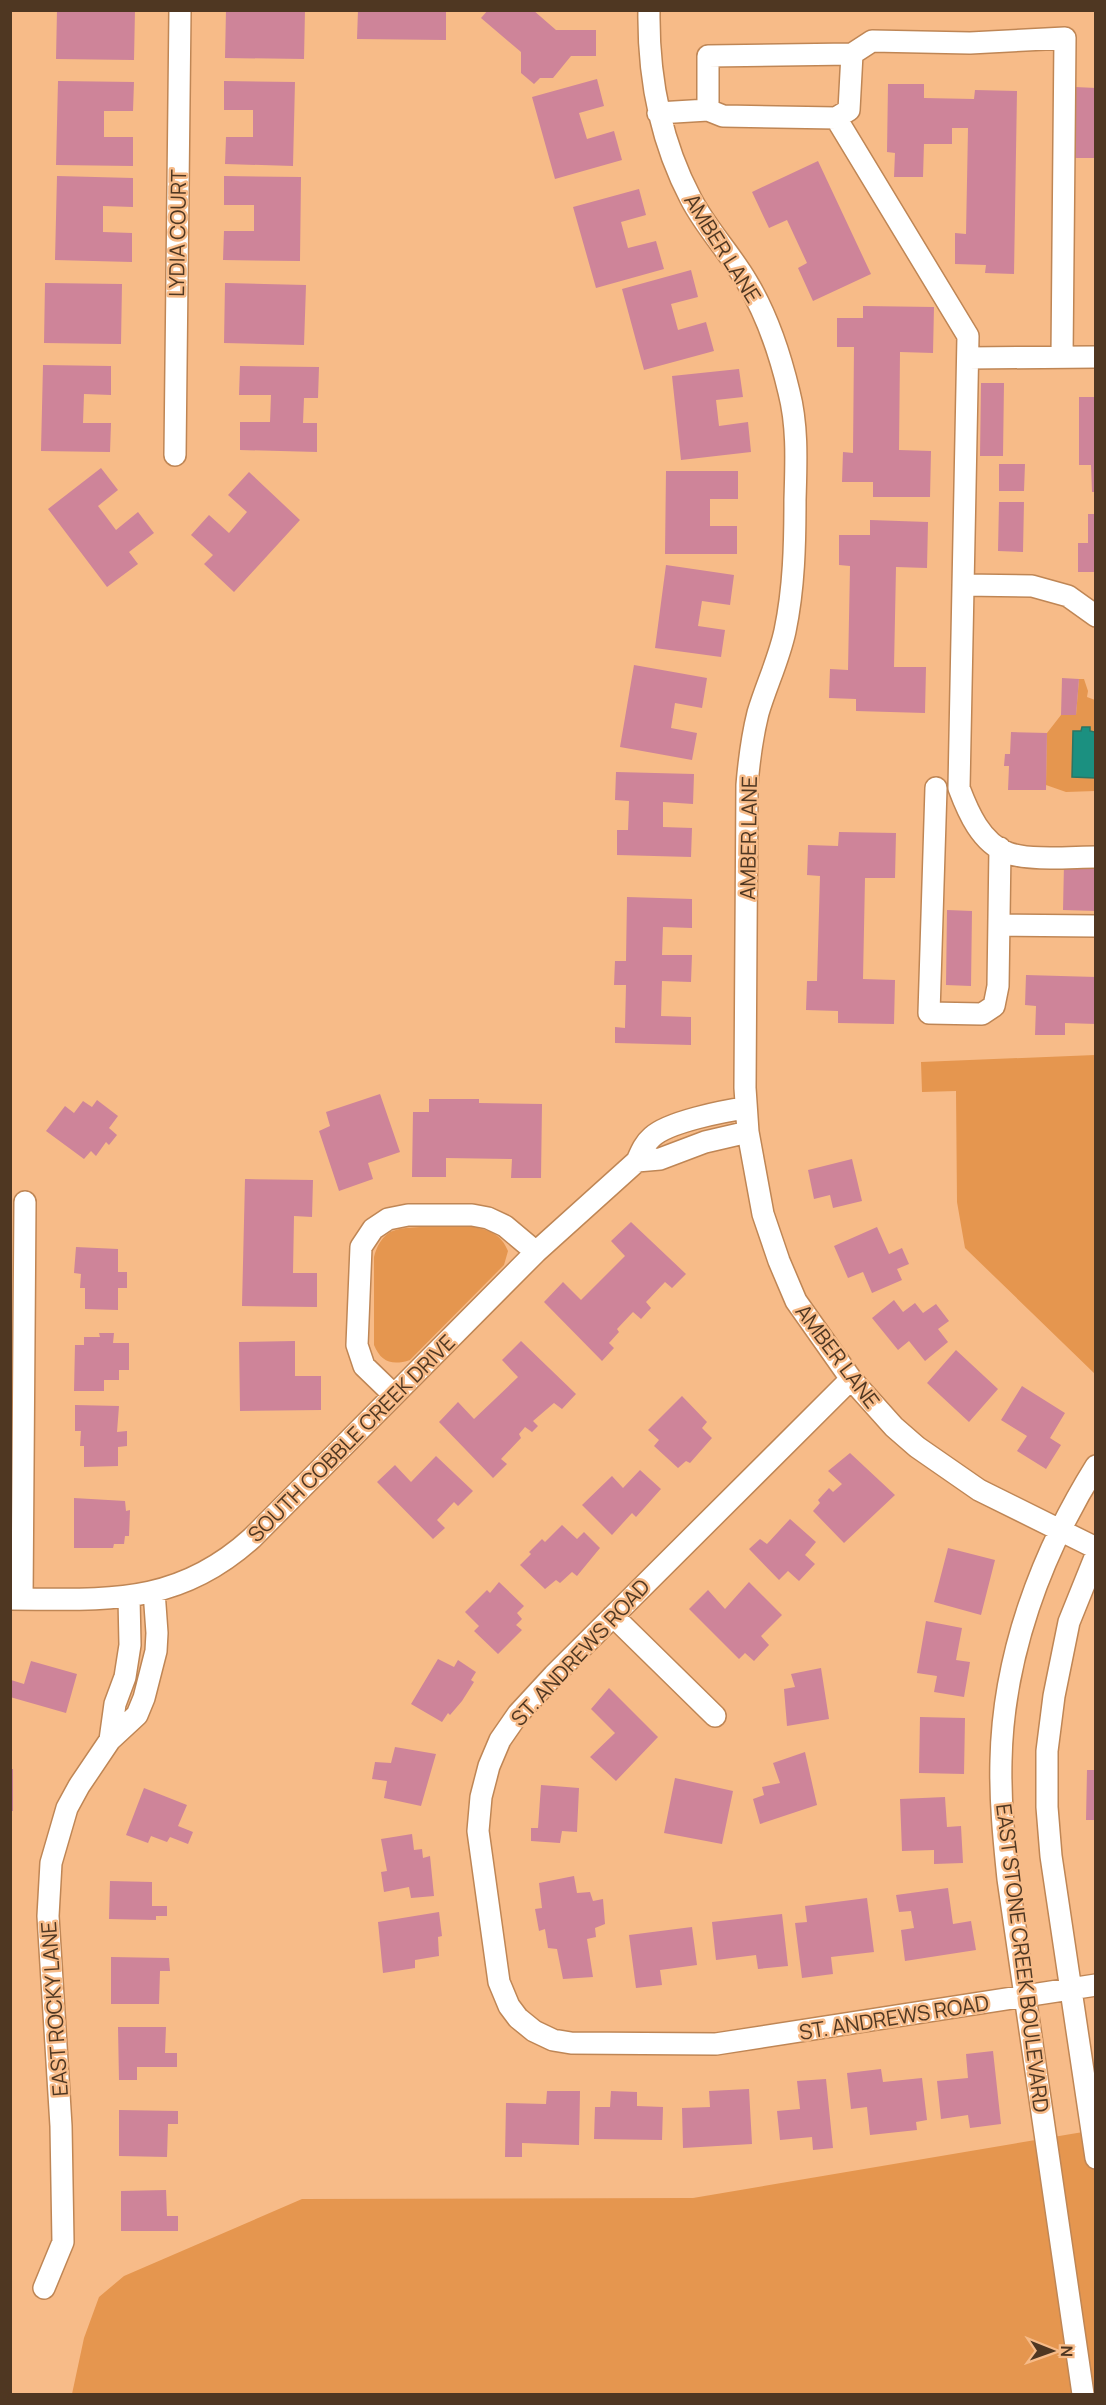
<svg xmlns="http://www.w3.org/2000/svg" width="1106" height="2405" font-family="Manrope,sans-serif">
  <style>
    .green { fill: #e5964f }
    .water { fill: #1b9080; stroke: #2b7564; stroke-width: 1.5 }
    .building { fill: #ce8499 }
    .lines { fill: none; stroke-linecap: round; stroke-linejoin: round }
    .minor-casing { stroke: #bf8655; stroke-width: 24 }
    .minor { stroke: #fff; stroke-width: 21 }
    .labels { text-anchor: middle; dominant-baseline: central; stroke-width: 5; stroke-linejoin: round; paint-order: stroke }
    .street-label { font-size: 21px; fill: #4f3722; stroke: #f7bb88 }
  </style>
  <rect width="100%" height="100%" fill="#f7bb88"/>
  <path class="green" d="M1079,679H1084L1088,691L1087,697L1095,700V791L1066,792L1046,785L1047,733L1061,715H1076Z
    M1095,1055H1096L1095,1374L965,1248L957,1202L956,1091L922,1092L921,1062Z
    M474,1227C491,1231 501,1234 508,1251L504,1265L410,1360C392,1366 381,1362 374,1345V1257C376,1248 381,1238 389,1233C400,1224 458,1227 474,1227Z
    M1095,2130V2394H72L84,2338L99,2297L124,2276L302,2199L693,2198Z"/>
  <path class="water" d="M1082,727H1090V731L1095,732V778L1072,777L1073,731H1081Z"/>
  <path class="building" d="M57,10H135L134,60L56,59Z
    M226,10H305L304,59L225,58Z
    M358,10H446V40L357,39Z
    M488,10H533L556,30H596V56H571L553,78H540L534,84L521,73V52L481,18Z
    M597,79L604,106L579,113L587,139L614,131L622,160L555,179L532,97Z
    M58,81L134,82L133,111H104V137H133V166L56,165Z
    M224,81L295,82L293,166L225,164L226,137H253V110H224Z
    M888,84H924V98L974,99L975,90L1017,91L1014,274L985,273L986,265L955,264V233L966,234L968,128H952V144H924L923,177H894L895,153L887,152Z
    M1075,87L1096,88V158H1074Z
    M818,161L871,274L813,301L798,268L807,263L787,220L769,228L752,192Z
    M57,176L133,178V207L103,206V232L132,233V262L55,260Z
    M224,176L301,177L300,261L223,260L224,231H254V205H224Z
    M639,189L646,215L621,222L628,248L656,241L664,269L596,288L573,207Z
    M691,270L698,297L671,304L678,330L706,322L714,351L644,370L622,289Z
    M45,283L122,284L121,344L44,343Z
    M225,283L306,285L304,345L224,343Z
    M863,306L934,307L933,353L900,352L899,450L931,451L930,497H873V482H842L843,452L853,453L854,347H837V318H863Z
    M43,365L111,366V395L84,394L83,423H111L110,452L41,451Z
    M240,366L319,367L318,398H304L303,423H317V452L240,450V422H270L271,395H239Z
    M739,369L743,397L716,400L719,426L748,422L751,452L681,460L672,376Z
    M981,383H1004L1003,456H980Z
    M1079,397H1096V492H1092L1091,465H1079Z
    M999,464H1025L1024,491H999Z
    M101,468L118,490L98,506L116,530L138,512L154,533L129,552L138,564L107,587L48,509Z
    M666,471H738V499H710V526H737V554H665Z
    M249,472L300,520L234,592L204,564L213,555L191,535L209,515L229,533L247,512L228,495Z
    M999,502H1024L1023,552L998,551Z
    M1088,514H1096V572H1078V543H1088Z
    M870,520L928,522L927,568L896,567L894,667H926L925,713L856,711V699L829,698L830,669L848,670L850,566L839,565V535H870Z
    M666,565L734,575L730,605L702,601L698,626L725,630L721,657L655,648Z
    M634,665L707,678L702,708L675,703L671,728L697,733L692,760L620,747Z
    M1062,678L1079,679L1076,715H1061Z
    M1011,732L1047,733L1046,790H1008L1009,766H1004L1005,754H1010Z
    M616,772L694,774L693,804L663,802V827L692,828L691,857L617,855V830H628L629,801L615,800Z
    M839,832L896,833L895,878H865L863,979L895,980L894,1024L838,1023V1011L806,1010L807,981H817L820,876L807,875L808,845L838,846Z
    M1064,864L1096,865V911L1063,910Z
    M627,897L692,899V928L663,927L662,955H692L691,982L662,981L661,1016L691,1017V1045L615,1043V1027L625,1028L626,985H614L615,961H626Z
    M947,910L972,911L971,986L946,985Z
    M1026,975L1096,977V1024L1065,1023V1035H1035L1036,1006L1025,1005Z
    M380,1094L400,1152L368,1163L373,1179L339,1191L319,1131L330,1126L326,1112Z
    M429,1099H479V1103L542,1104L541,1178H511L512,1159L446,1158V1177H412L413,1112H429Z
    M97,1100L118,1116L109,1128L117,1135L109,1145L106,1142L96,1156L91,1151L84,1159L46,1131L65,1106L74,1113L83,1101L92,1107Z
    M852,1159L862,1201L833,1208L830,1195L814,1199L808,1170Z
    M245,1179L313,1180L312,1217L294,1216L293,1273H317V1307L242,1306Z
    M631,1222L686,1274L672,1288L665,1282L646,1302L651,1308L641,1319L633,1312L617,1329L619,1332L609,1343L614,1348L602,1361L544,1302L563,1282L581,1300L625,1256L611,1241Z
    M877,1227L889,1254L902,1248L909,1264L897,1269L902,1280L872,1293L863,1272L848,1278L834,1246Z
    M76,1247L118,1249V1272H127V1288H118V1310L85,1309V1288H80L81,1274L74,1273Z
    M894,1300L903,1312L915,1303L923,1313L936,1304L949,1321L938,1329L948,1342L925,1361L909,1341L898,1350L872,1318Z
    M99,1333H114L113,1343H129V1370H119V1380H104V1391H74L75,1345H84V1337H100Z
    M295,1341V1376H321V1410L240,1411L239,1342Z
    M521,1341L576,1394L562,1409L554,1403L533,1421L538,1426L532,1432L525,1427L519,1434L521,1438L501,1459L507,1464L493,1478L439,1422L458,1402L474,1419L518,1377L502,1360Z
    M956,1350L998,1389L969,1422L927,1383Z
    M1022,1386L1065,1413L1050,1438L1061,1445L1046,1469L1017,1451L1027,1436L1001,1420Z
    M682,1396L707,1422L702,1428L712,1438L690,1463L686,1461L678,1468L654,1446L659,1440L648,1430Z
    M75,1405L119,1406L117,1432L127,1431V1446L118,1447V1466L84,1467V1446H80L81,1431H75Z
    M850,1453L895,1495L844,1543L813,1511L820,1503L818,1500L829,1488L833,1492L842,1484L828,1471Z
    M436,1456L473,1491L458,1506L454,1502L437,1520L445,1528L433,1539L377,1482L395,1465L411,1482Z
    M640,1470L661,1489L636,1517L632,1513L612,1535L582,1505L612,1476L623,1488Z
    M74,1498L125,1501L126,1511L130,1510L129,1536H125L124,1544H114L113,1548H74Z
    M790,1519L816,1542L805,1555L815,1564L799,1581L788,1571L779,1580L749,1549L760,1539L767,1544Z
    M562,1525L577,1539L584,1532L600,1548L577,1576L572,1572L560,1583L556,1580L545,1589L520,1565L531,1554L529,1552L542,1539L545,1542Z
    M948,1548L995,1560L981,1615L934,1602Z
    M499,1582L524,1606L517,1613L522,1619L516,1625L522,1630L498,1654L474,1631L479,1626L465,1612L487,1590L490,1593Z
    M749,1582L782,1615L761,1636L769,1645L754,1661L745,1653L739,1659L689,1609L708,1590L725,1609Z
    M926,1621L962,1628L956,1660L970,1662L964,1697L934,1692L937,1676L917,1673Z
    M438,1659L454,1667L458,1660L476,1672L471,1680L474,1682L462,1701L450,1715L448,1713L442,1722L411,1704Z
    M31,1661L77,1674L66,1713L10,1697L11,1680L24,1684Z
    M821,1668L829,1719L787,1726L784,1689L795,1687L791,1674Z
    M609,1688L658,1737L616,1781L590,1757L615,1733L591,1709Z
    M920,1717L965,1718L964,1774L919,1773Z
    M395,1747L436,1754L421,1806L384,1798L387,1781L372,1779L375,1762L391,1763Z
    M805,1752L817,1805L760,1824L753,1799L764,1795L762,1787L780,1783L773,1763Z
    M10,1769H13V1811H10Z
    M1087,1770H1096V1820H1086Z
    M675,1778L733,1791L722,1844L664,1833Z
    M541,1785L579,1788L577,1832L562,1831L560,1843L531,1841V1828H538Z
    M144,1788L187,1805L178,1826L193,1832L188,1844L170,1837L167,1842L151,1836L148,1843L126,1835Z
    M945,1797L947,1827L961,1826L963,1863L934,1864V1850L902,1851L900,1799Z
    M412,1834L414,1850L422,1849L423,1858L430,1856L434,1896L411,1898L409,1887L384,1892L381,1872L387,1871L381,1839Z
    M574,1876L577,1893L590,1892L593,1901L603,1899L605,1924L595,1928L596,1937L587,1939L593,1977L563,1979L557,1949L548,1948L545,1929L539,1931L535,1909L542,1908L539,1883Z
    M110,1881L152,1882V1906H167V1916H156V1920L109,1919Z
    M948,1888L953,1924L971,1921L976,1950L905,1961L901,1930L914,1928L911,1911L899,1912L896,1895Z
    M867,1898L874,1952L831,1957L833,1974L802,1978L795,1923L807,1922L805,1906Z
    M439,1912L442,1936L438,1937L439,1956L415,1960V1968L383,1973L378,1922Z
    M782,1914L788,1966L758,1969L756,1955L716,1960L712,1922Z
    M692,1927L697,1965L660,1970L662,1985L636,1988L629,1935Z
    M111,1957L169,1958L170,1971H160L159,2004H111Z
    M118,2027H166L165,2053H177V2067H137V2080H119Z
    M993,2051L1001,2124L970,2128L968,2115L941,2119L937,2081L968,2078L966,2054Z
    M881,2069L883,2082L922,2078L927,2120L916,2122L917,2130L870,2135L867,2107L851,2109L847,2073Z
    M826,2079L833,2148L813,2150L812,2137L780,2140L777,2111L800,2109L797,2081Z
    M749,2089L752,2144L683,2148L682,2108L710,2107L709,2091Z
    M547,2091H580L579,2145L522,2143V2157H505L506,2103L546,2104Z
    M611,2091L637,2092V2106L663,2107L662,2140L594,2139L595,2107H610Z
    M119,2110L178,2111V2124H168L167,2157L119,2156Z
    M166,2190L167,2216H178V2231H121V2191Z"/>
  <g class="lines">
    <g class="minor-casing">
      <path id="minor" d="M649,10C648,77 660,140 691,199C706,228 730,253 747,282C767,315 780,354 789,392C798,427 796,464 795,500C795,544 794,588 785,631C779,659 766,686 758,713C752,737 749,761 747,785L745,1088L748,1132L763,1214L779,1261L796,1301L851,1379L894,1427L917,1447L979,1490L1096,1548
        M708,110V56L852,54L872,41L970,43L1065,38L1062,357
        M658,113L708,110L723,116L836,118L968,336L959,788C968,812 981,843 1008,853C1031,861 1071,857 1096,857
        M836,118L849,110L852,54
        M968,358L1096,357
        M175,455L180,10
        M963,585L1032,586L1068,596L1096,616
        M936,788L929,1013L982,1014L994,1006L998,986L1000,848
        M999,925L1096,926
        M637,1161L660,1159L705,1142L748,1132
        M851,1379L554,1675L518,1714L500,1740L489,1766L481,1797L478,1831L499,1982L509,2006L518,2018L534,2031L553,2040L571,2043L716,2044L1096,1985
        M393,1394L364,1366L357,1345L361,1247L373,1229L388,1219L408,1215H472L488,1218L505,1226L536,1252
        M1096,1555L1069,1622L1054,1696L1047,1751V1807L1051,1856L1096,2158
        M10,1599C105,1599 176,1607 252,1538L536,1252L637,1161C641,1152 644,1144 652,1137C668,1122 723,1111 746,1108
        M22,1599L25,1202
        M613,1616L715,1716
        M110,1740L115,1704L125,1677L130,1645L129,1597
        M44,2288L63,2242L61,2126L48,1916L51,1863L67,1808L79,1786L110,1740L137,1715L144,1698L156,1651L157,1633L154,1591
        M1083,2394L1008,1879C1004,1840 1000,1801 1001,1761C1003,1656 1041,1554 1096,1466"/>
    </g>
    <use href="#minor" class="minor"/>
  </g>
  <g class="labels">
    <g class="street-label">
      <text transform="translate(177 233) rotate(-89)">LYDIA COURT</text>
      <text transform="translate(723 248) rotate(58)">AMBER LANE</text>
      <text transform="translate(748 838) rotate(-89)">AMBER LANE</text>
      <text transform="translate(838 1356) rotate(53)">AMBER LANE</text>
      <text transform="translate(351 1438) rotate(-45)">SOUTH COBBLE CREEK DRIVE</text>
      <text transform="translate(580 1652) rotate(-47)">ST. ANDREWS ROAD</text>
      <text transform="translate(1023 1958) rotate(83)">EAST STONE CREEK BOULEVARD</text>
      <text transform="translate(54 2009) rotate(-94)">EAST ROCKY LANE</text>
      <text transform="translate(894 2017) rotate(-9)">ST. ANDREWS ROAD</text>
    </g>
  </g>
  <rect width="1106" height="2405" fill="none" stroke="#4f3722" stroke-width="24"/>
  <g transform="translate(1052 2351) rotate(91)" stroke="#f7bb88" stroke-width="4.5" paint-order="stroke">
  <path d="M0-4.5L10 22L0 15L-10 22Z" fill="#4f3722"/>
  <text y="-9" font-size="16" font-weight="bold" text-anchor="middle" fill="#4f3722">N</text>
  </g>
</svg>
